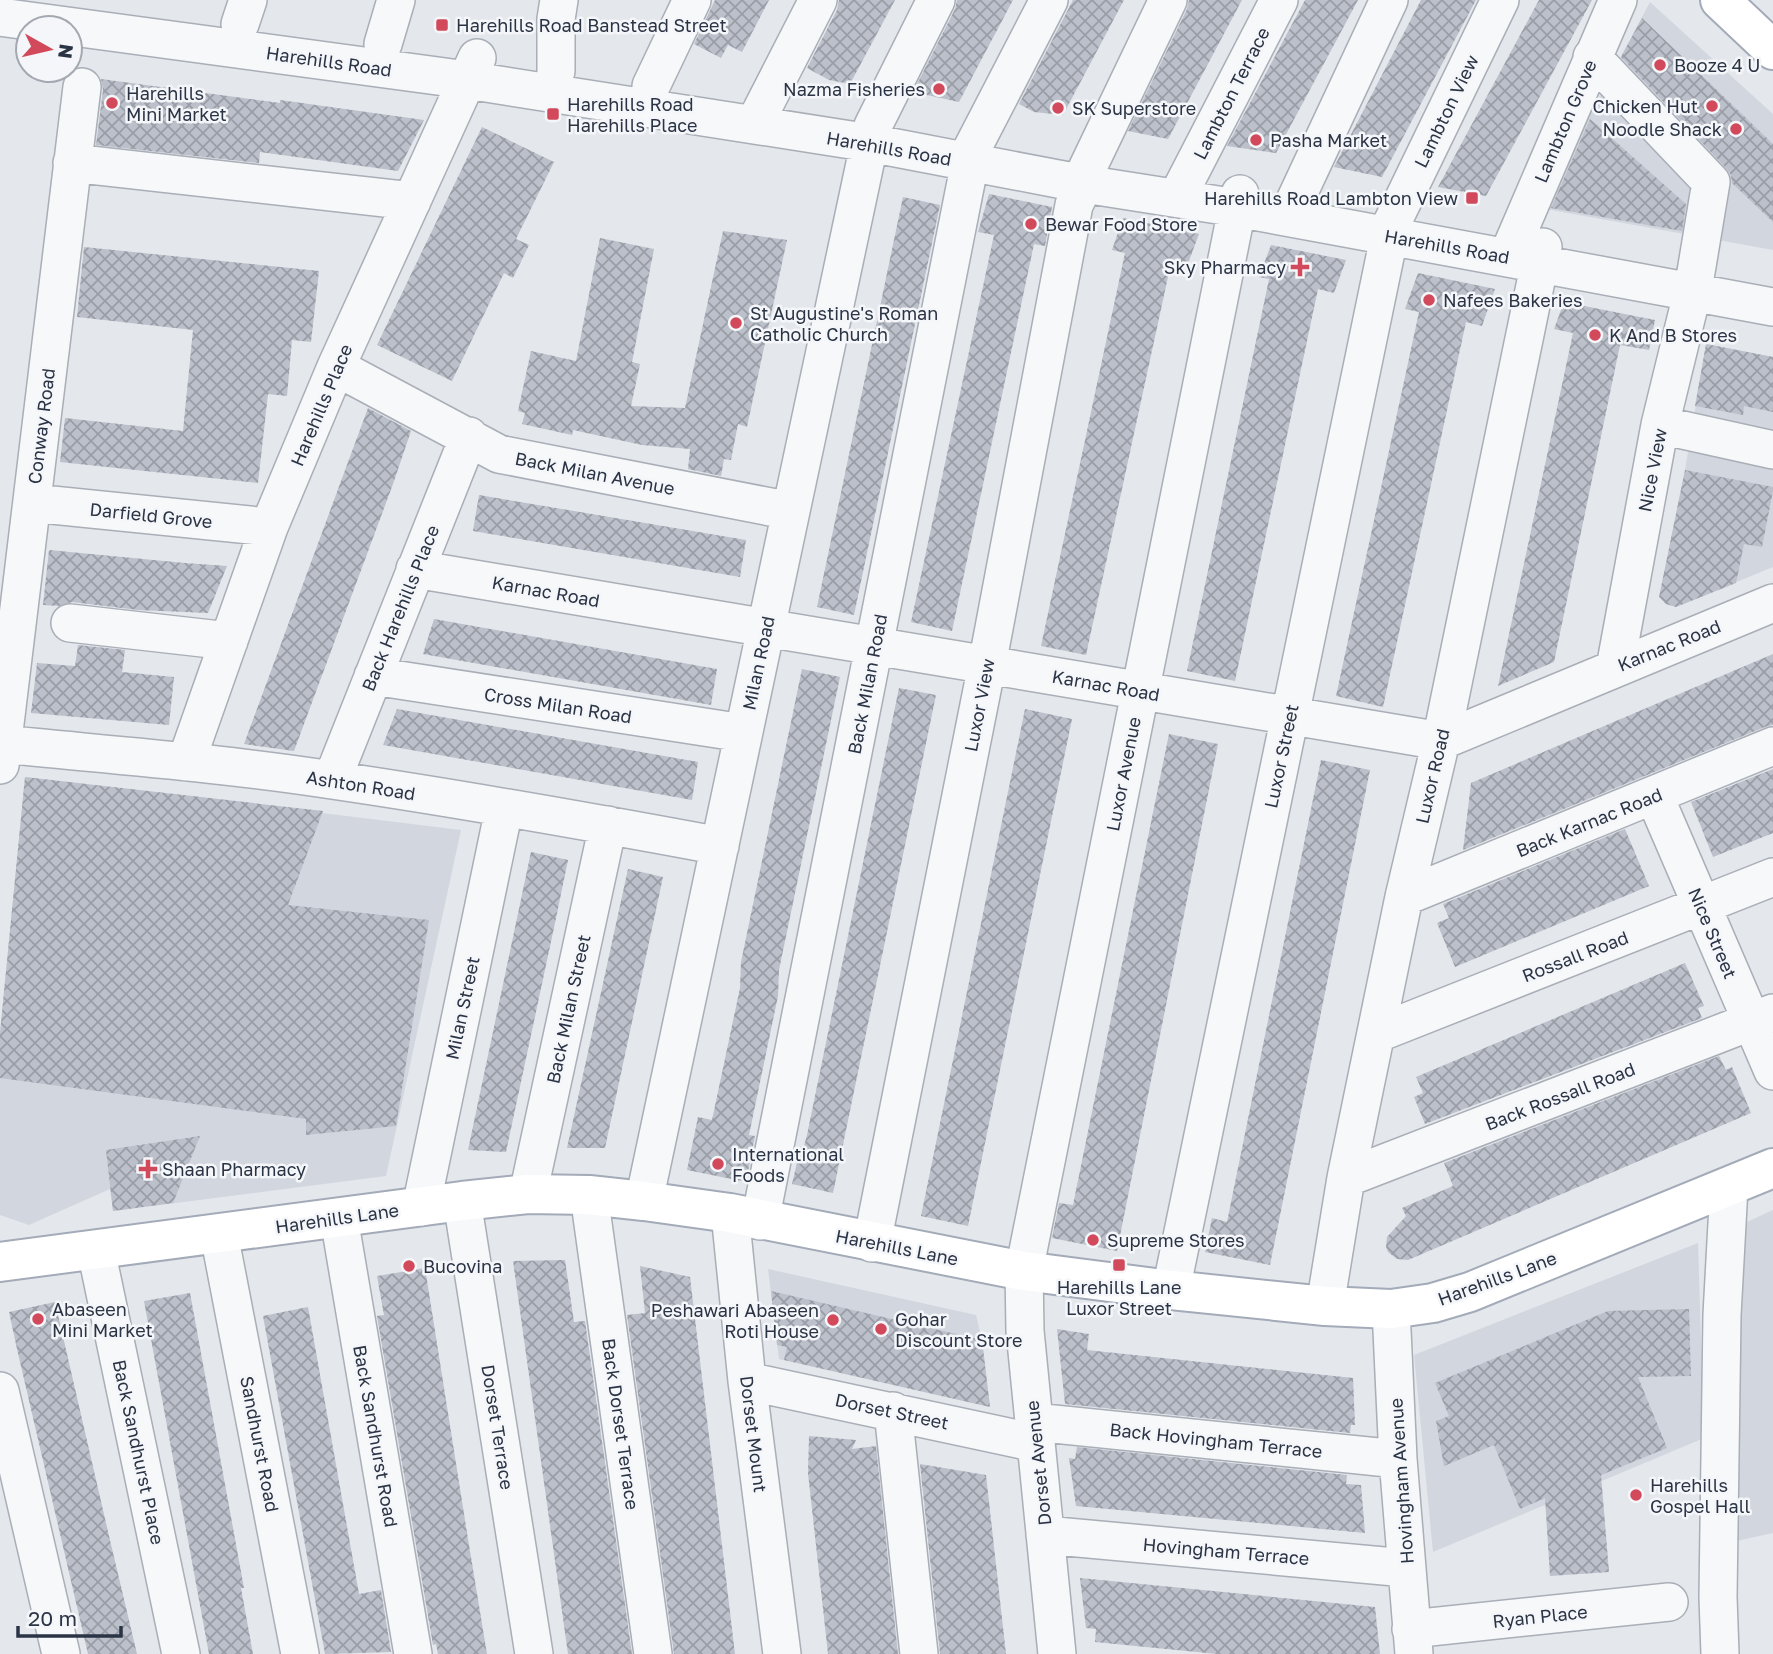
<svg xmlns="http://www.w3.org/2000/svg" width="1773" height="1654" font-family="'Golos Text',sans-serif">
  <style>
    .built { fill: #d2d6de }
    .building { fill: url(#building-cross-hatch) }
    .lines { fill: none; stroke-linecap: round; stroke-linejoin: round }
    .minor-casing { stroke: #a9aeb7; stroke-width: 40 }
    .major-casing { stroke: #a3abb8; stroke-width: 42 }
    .minor { stroke: #f7f8fa; stroke-width: 37 }
    .major { stroke: #fff; stroke-width: 38 }
    .poi-dot { fill: #d1495b; stroke: #f4f6f9; stroke-width: 2.5 }
    .labels { text-anchor: middle; dominant-baseline: central; stroke-width: 5; stroke-linejoin: round; paint-order: stroke }
    .poi-label { font-size: 18px; fill: #2b3445; stroke: #f4f6f9; text-anchor: start }
    .street-label { font-size: 18px; fill: #2b3445; stroke: #f4f6f9 }
  </style>
  <defs>
    <pattern id="building-cross-hatch" width="8" height="8" patternUnits="userSpaceOnUse" patternTransform="scale(1.75)"><rect width="8" height="8" fill="#bbc0ca"/><path d="M0 0l8 8M0 8l8-8" fill="none" stroke="#989da6"/></pattern>
  </defs>
  <rect width="100%" height="100%" fill="#e4e7ec"/>
  <path class="built" d="M1650,2L1773,114V250L1540,208Z
    M1706,344L1773,357V567L1676,607L1666,604L1660,594L1685,470Z
    M25,777L461,830L386,1176L113,1211L110,1189L29,1225L0,1215V1033Z
    M1773,1210V1533L1732,1542L1736,1227Z
    M1698,1243L1704,1438L1433,1552L1414,1355Z
    M768,1269L976,1315L982,1340L990,1407L779,1359Z"/>
  <path class="building" d="M715,0H769L742,52L728,45L721,58L694,44Z
    M839,0H895L850,84L829,80L807,68L837,10Z
    M957,0H1013L959,102L913,92L955,9Z
    M1073,0H1124L1063,115L1034,112L1019,104Z
    M1189,0H1242L1168,139L1128,131L1187,9Z
    M1305,0H1358L1276,153L1227,146Z
    M1421,0H1476L1382,177L1334,167Z
    M1539,0H1592L1486,196L1438,187Z
    M1642,18L1773,144V222L1732,183L1731,175L1726,168L1621,57Z
    M101,79L280,103V100L424,120L398,171L260,152L259,163L96,145L103,90Z
    M1590,119L1686,204L1682,231L1551,208Z
    M482,127L554,162L516,239L529,245L513,278L504,273L452,381L377,345Z
    M989,194L1052,207L1045,246L1034,244L952,631L911,622L994,235L978,232Z
    M903,197L940,205L854,615L817,607Z
    M1123,218L1199,234L1187,266L1171,263L1086,655L1041,646L1125,253L1112,250Z
    M723,231L787,240L747,427L738,424L731,460L724,459L721,476L688,469L690,449L642,445L573,430L572,435L522,424L525,413L518,411L531,351L576,361L600,238L654,249L632,362L640,364L631,406L685,408Z
    M1271,245L1346,260L1334,293L1318,289L1235,681L1187,671L1269,279L1259,277Z
    M84,247L319,271L311,342L292,340L287,396L268,394L258,483L60,462L65,418L183,431L193,330L77,317Z
    M1418,273L1495,289L1482,326L1466,322L1383,707L1336,696L1419,312L1405,309Z
    M1564,302L1655,320L1649,350L1620,345L1554,662L1498,686L1573,333L1554,329Z
    M1706,344L1773,357V412L1744,406L1743,415L1695,406Z
    M368,408L411,431L393,484L294,751L244,744Z
    M1685,470L1773,487V491L1762,547L1744,544L1736,583L1676,607L1666,604L1659,597Z
    M479,495L746,540L740,577L473,531Z
    M49,550L185,563L227,566L208,613L138,610L72,602L59,606L43,605Z
    M434,619L717,669L711,705L423,654Z
    M78,645L125,650L122,672L174,677L169,725L31,713L37,663L75,666Z
    M1773,654V725L1765,727L1463,850L1471,783Z
    M802,669L840,677L779,970L778,996L749,1135L755,1136L746,1182L687,1170L698,1117L712,1120L740,988L741,962Z
    M899,688L936,695L833,1193L792,1184L801,1146H804L807,1135Z
    M397,709L698,762L692,800L383,745Z
    M1025,709L1072,719L968,1226L921,1216Z
    M1169,734L1218,744L1117,1251L1052,1238L1059,1203L1073,1205Z
    M1321,760L1370,770L1270,1265L1205,1252L1212,1218L1227,1222Z
    M1773,769V833L1713,857L1691,802Z
    M25,777L323,811L288,905L429,920L396,1126L306,1135V1119L0,1078V1033Z
    M1625,829L1649,886L1455,967L1437,923L1449,918L1443,904Z
    M531,852L568,860L555,923L506,1152L468,1150Z
    M628,869L663,877L614,1106L605,1148H567Z
    M1685,963L1704,1006L1698,1008L1702,1018L1425,1124L1414,1097L1423,1093L1416,1077Z
    M1719,1056L1726,1070L1732,1067L1751,1113L1408,1260L1397,1259L1388,1252L1386,1247L1387,1237L1406,1216L1402,1208L1453,1186L1444,1163Z
    M200,1136L173,1203L113,1211L106,1150Z
    M565,1260L574,1322L585,1321L632,1654H568L513,1261Z
    M640,1266L690,1277L735,1654H674L627,1315L645,1313Z
    M425,1268L468,1539L487,1654H438L436,1644L433,1645L377,1316L384,1315L377,1276Z
    M771,1291L982,1340L990,1407L784,1360L787,1347L777,1345Z
    M190,1293L244,1588H241L253,1654H209L144,1301Z
    M55,1302L109,1536L137,1654H88L17,1349L9,1312Z
    M308,1307L359,1594L381,1590L391,1652L325,1654L263,1316Z
    M1689,1309L1691,1376L1638,1377L1667,1448L1601,1475L1609,1572L1550,1576L1545,1498L1520,1509L1494,1445L1444,1466L1436,1421L1449,1416L1435,1383L1608,1311Z
    M1057,1329L1089,1334L1087,1350L1353,1378L1355,1425H1351L1350,1433L1065,1404Z
    M809,1436L856,1440L852,1449L876,1446L898,1654H828L808,1473Z
    M1077,1447L1347,1475L1346,1484L1361,1485L1365,1533L1076,1506L1069,1458L1075,1459Z
    M920,1464L986,1475L1006,1654H940Z
    M1080,1578L1375,1607L1380,1654H1217L1095,1642L1096,1629L1086,1628Z"/>
  <g class="lines">
    <g class="minor-casing">
      <path id="minor" d="M0,17L467,80L870,143L1084,184L1237,208L1773,307
        M240,24L248,0
        M383,44L396,0
        M1592,57L1711,182L1693,290L1660,425L1615,668
        M556,71V19L559,0
        M651,86L692,0
        M754,125L818,0
        M72,163L412,201
        M1183,186L1279,0
        M1293,205L1389,0
        M1513,244L1618,0
        M336,367L499,454L791,511
        M1660,425L1773,450
        M32,503L269,527
        M415,569L1441,741L1773,603
        M70,623L229,641
        M373,676L743,733
        M0,744C111,755 222,763 332,780C462,799 591,822 720,846
        M186,762L269,527L336,367L477,58
        M0,765L82,87
        M332,780L469,436
        M1654,795L1773,1071
        M1404,897L1773,746
        M1376,1034L1773,877
        M1346,1178L1773,1013
        M528,1194L608,825
        M589,1195L653,1654
        M462,1201L534,1654
        M644,1201L873,126L936,0
        M421,1207L504,809
        M730,1213L747,1381L782,1654
        M339,1218L413,1654
        M760,1221L973,147L1049,0
        M219,1234L300,1654
        M872,1243L987,665L1074,205L1084,184L1087,169L1168,0
        M96,1250L181,1654
        M1171,1290L1392,223L1500,0
        M1325,1306L1346,1178L1404,897L1441,741L1543,247
        M1391,1309L1398,1459L1414,1654
        M747,1381L1036,1443
        M0,1391L61,1654
        M893,1411L919,1654
        M1034,1422L1398,1459
        M1045,1535L1406,1568
        M1411,1629L1669,1602
        M1057,1654L1025,1331L1024,1271L1240,194
        M1720,1654L1718,1597L1722,1315L1729,1187"/>
    </g>
    <g class="major-casing">
      <path id="major" d="M1720,0L1773,50
        M0,1262L462,1201L528,1194L589,1195L644,1201L730,1213L1024,1271L1171,1290L1325,1306L1391,1309L1433,1303L1470,1292L1773,1168"/>
    </g>
    <use href="#minor" class="minor"/>
    <use href="#major" class="major"/>
  </g>
  <g class="poi-dot">
    <rect x="435" y="18" width="14" height="14" rx="3.5"/>
    <circle cx="1660" cy="65" r="7"/>
    <circle cx="939" cy="89" r="7"/>
    <circle cx="112" cy="103" r="7"/>
    <circle cx="1712" cy="106" r="7"/>
    <circle cx="1058" cy="108" r="7"/>
    <rect x="546" y="107" width="14" height="14" rx="3.5"/>
    <circle cx="1736" cy="129" r="7"/>
    <circle cx="1256" cy="140" r="7"/>
    <rect x="1465" y="191" width="14" height="14" rx="3.5"/>
    <circle cx="1031" cy="224" r="7"/>
    <path d="M1296.5 256.5h7v7h7v7h-7v7h-7v-7h-7v-7h7z"/>
    <circle cx="1429" cy="300" r="7"/>
    <circle cx="736" cy="323" r="7"/>
    <circle cx="1595" cy="335" r="7"/>
    <circle cx="718" cy="1164" r="7"/>
    <path d="M144.5 1158.5h7v7h7v7h-7v7h-7v-7h-7v-7h7z"/>
    <circle cx="1093" cy="1240" r="7"/>
    <rect x="1112" y="1258" width="14" height="14" rx="3.5"/>
    <circle cx="409" cy="1266" r="7"/>
    <circle cx="38" cy="1319" r="7"/>
    <circle cx="833" cy="1320" r="7"/>
    <circle cx="881" cy="1329" r="7"/>
    <circle cx="1636" cy="1495" r="7"/>
  </g>
  <g class="labels">
    <g class="poi-label">
      <text x="456" y="25">Harehills Road Banstead Street</text>
      <text x="1674" y="65">Booze 4 U</text>
      <text x="925" y="89" text-anchor="end">Nazma Fisheries</text>
      <text x="126" y="93">Harehills<tspan x="126" dy="21">Mini Market</tspan></text>
      <text x="567" y="104">Harehills Road<tspan x="567" dy="21">Harehills Place</tspan></text>
      <text x="1698" y="106" text-anchor="end">Chicken Hut</text>
      <text x="1072" y="108">SK Superstore</text>
      <text x="1722" y="129" text-anchor="end">Noodle Shack</text>
      <text x="1270" y="140">Pasha Market</text>
      <text x="1458" y="198" text-anchor="end">Harehills Road Lambton View</text>
      <text x="1045" y="224">Bewar Food Store</text>
      <text x="1286" y="267" text-anchor="end">Sky Pharmacy</text>
      <text x="1443" y="300">Nafees Bakeries</text>
      <text x="750" y="313">St Augustine's Roman<tspan x="750" dy="21">Catholic Church</tspan></text>
      <text x="1609" y="335">K And B Stores</text>
      <text x="732" y="1154">International<tspan x="732" dy="21">Foods</tspan></text>
      <text x="162" y="1169">Shaan Pharmacy</text>
      <text x="1107" y="1240">Supreme Stores</text>
      <text x="423" y="1266">Bucovina</text>
      <text x="1119" y="1287" text-anchor="middle">Harehills Lane<tspan x="1119" dy="21">Luxor Street</tspan></text>
      <text x="52" y="1309">Abaseen<tspan x="52" dy="21">Mini Market</tspan></text>
      <text x="819" y="1310" text-anchor="end">Peshawari Abaseen<tspan x="819" dy="21">Roti House</tspan></text>
      <text x="895" y="1319">Gohar<tspan x="895" dy="21">Discount Store</tspan></text>
      <text x="1650" y="1485">Harehills<tspan x="1650" dy="21">Gospel Hall</tspan></text>
    </g>
    <g class="street-label">
      <text transform="translate(329 61) rotate(8)">Harehills Road</text>
      <text transform="translate(1231 93) rotate(-63)">Lambton Terrace</text>
      <text transform="translate(1446 111) rotate(-64)">Lambton View</text>
      <text transform="translate(1565 121) rotate(-67)">Lambton Grove</text>
      <text transform="translate(889 148) rotate(10)">Harehills Road</text>
      <text transform="translate(1447 246) rotate(10)">Harehills Road</text>
      <text transform="translate(321 405) rotate(-67)">Harehills Place</text>
      <text transform="translate(41 426) rotate(-83)">Conway Road</text>
      <text transform="translate(1652 470) rotate(-79)">Nice View</text>
      <text transform="translate(595 473) rotate(11)">Back Milan Avenue</text>
      <text transform="translate(151 515) rotate(6)">Darfield Grove</text>
      <text transform="translate(546 591) rotate(10)">Karnac Road</text>
      <text transform="translate(400 608) rotate(-68)">Back Harehills Place</text>
      <text transform="translate(1669 645) rotate(-22)">Karnac Road</text>
      <text transform="translate(758 663) rotate(-78)">Milan Road</text>
      <text transform="translate(867 684) rotate(-79)">Back Milan Road</text>
      <text transform="translate(1106 685) rotate(10)">Karnac Road</text>
      <text transform="translate(558 705) rotate(9)">Cross Milan Road</text>
      <text transform="translate(979 705) rotate(-79)">Luxor View</text>
      <text transform="translate(1281 756) rotate(-78)">Luxor Street</text>
      <text transform="translate(1123 774) rotate(-79)">Luxor Avenue</text>
      <text transform="translate(1432 776) rotate(-77)">Luxor Road</text>
      <text transform="translate(361 785) rotate(9)">Ashton Road</text>
      <text transform="translate(1589 822) rotate(-22)">Back Karnac Road</text>
      <text transform="translate(1713 933) rotate(67)">Nice Street</text>
      <text transform="translate(1575 956) rotate(-21)">Rossall Road</text>
      <text transform="translate(462 1008) rotate(-78)">Milan Street</text>
      <text transform="translate(568 1009) rotate(-78)">Back Milan Street</text>
      <text transform="translate(1560 1096) rotate(-21)">Back Rossall Road</text>
      <text transform="translate(337 1218) rotate(-8)">Harehills Lane</text>
      <text transform="translate(897 1247) rotate(11)">Harehills Lane</text>
      <text transform="translate(1497 1278) rotate(-20)">Harehills Lane</text>
      <text transform="translate(892 1411) rotate(12)">Dorset Street</text>
      <text transform="translate(621 1424) rotate(82)">Back Dorset Terrace</text>
      <text transform="translate(498 1427) rotate(81)">Dorset Terrace</text>
      <text transform="translate(754 1434) rotate(83)">Dorset Mount</text>
      <text transform="translate(376 1436) rotate(80)">Back Sandhurst Road</text>
      <text transform="translate(1216 1440) rotate(6)">Back Hovingham Terrace</text>
      <text transform="translate(260 1444) rotate(79)">Sandhurst Road</text>
      <text transform="translate(139 1452) rotate(78)">Back Sandhurst Place</text>
      <text transform="translate(1038 1463) rotate(-96)">Dorset Avenue</text>
      <text transform="translate(1401 1481) rotate(-94)">Hovingham Avenue</text>
      <text transform="translate(1226 1551) rotate(5)">Hovingham Terrace</text>
      <text transform="translate(1540 1616) rotate(-6)">Ryan Place</text>
    </g>
  </g>
  <g transform="translate(49 49) rotate(98)"><circle r="33" fill="#f4f6f9" stroke="#a4a8b1" stroke-width="2"/>
  <path d="M0-5L12 26L0 18L-12 26Z" fill="#d1495b"/>
  <text y="-10" font-size="19" font-weight="bold" text-anchor="middle" fill="#2b3445">N</text>
  </g>
  <path d="M18 1626v10h103v-10" fill="none" stroke="#2b3445" stroke-width="3.5"/>
  <text x="28" y="1626" font-size="21" fill="#2b3445" stroke="#f4f6f9" stroke-width="5" paint-order="stroke">20 m</text>
</svg>
